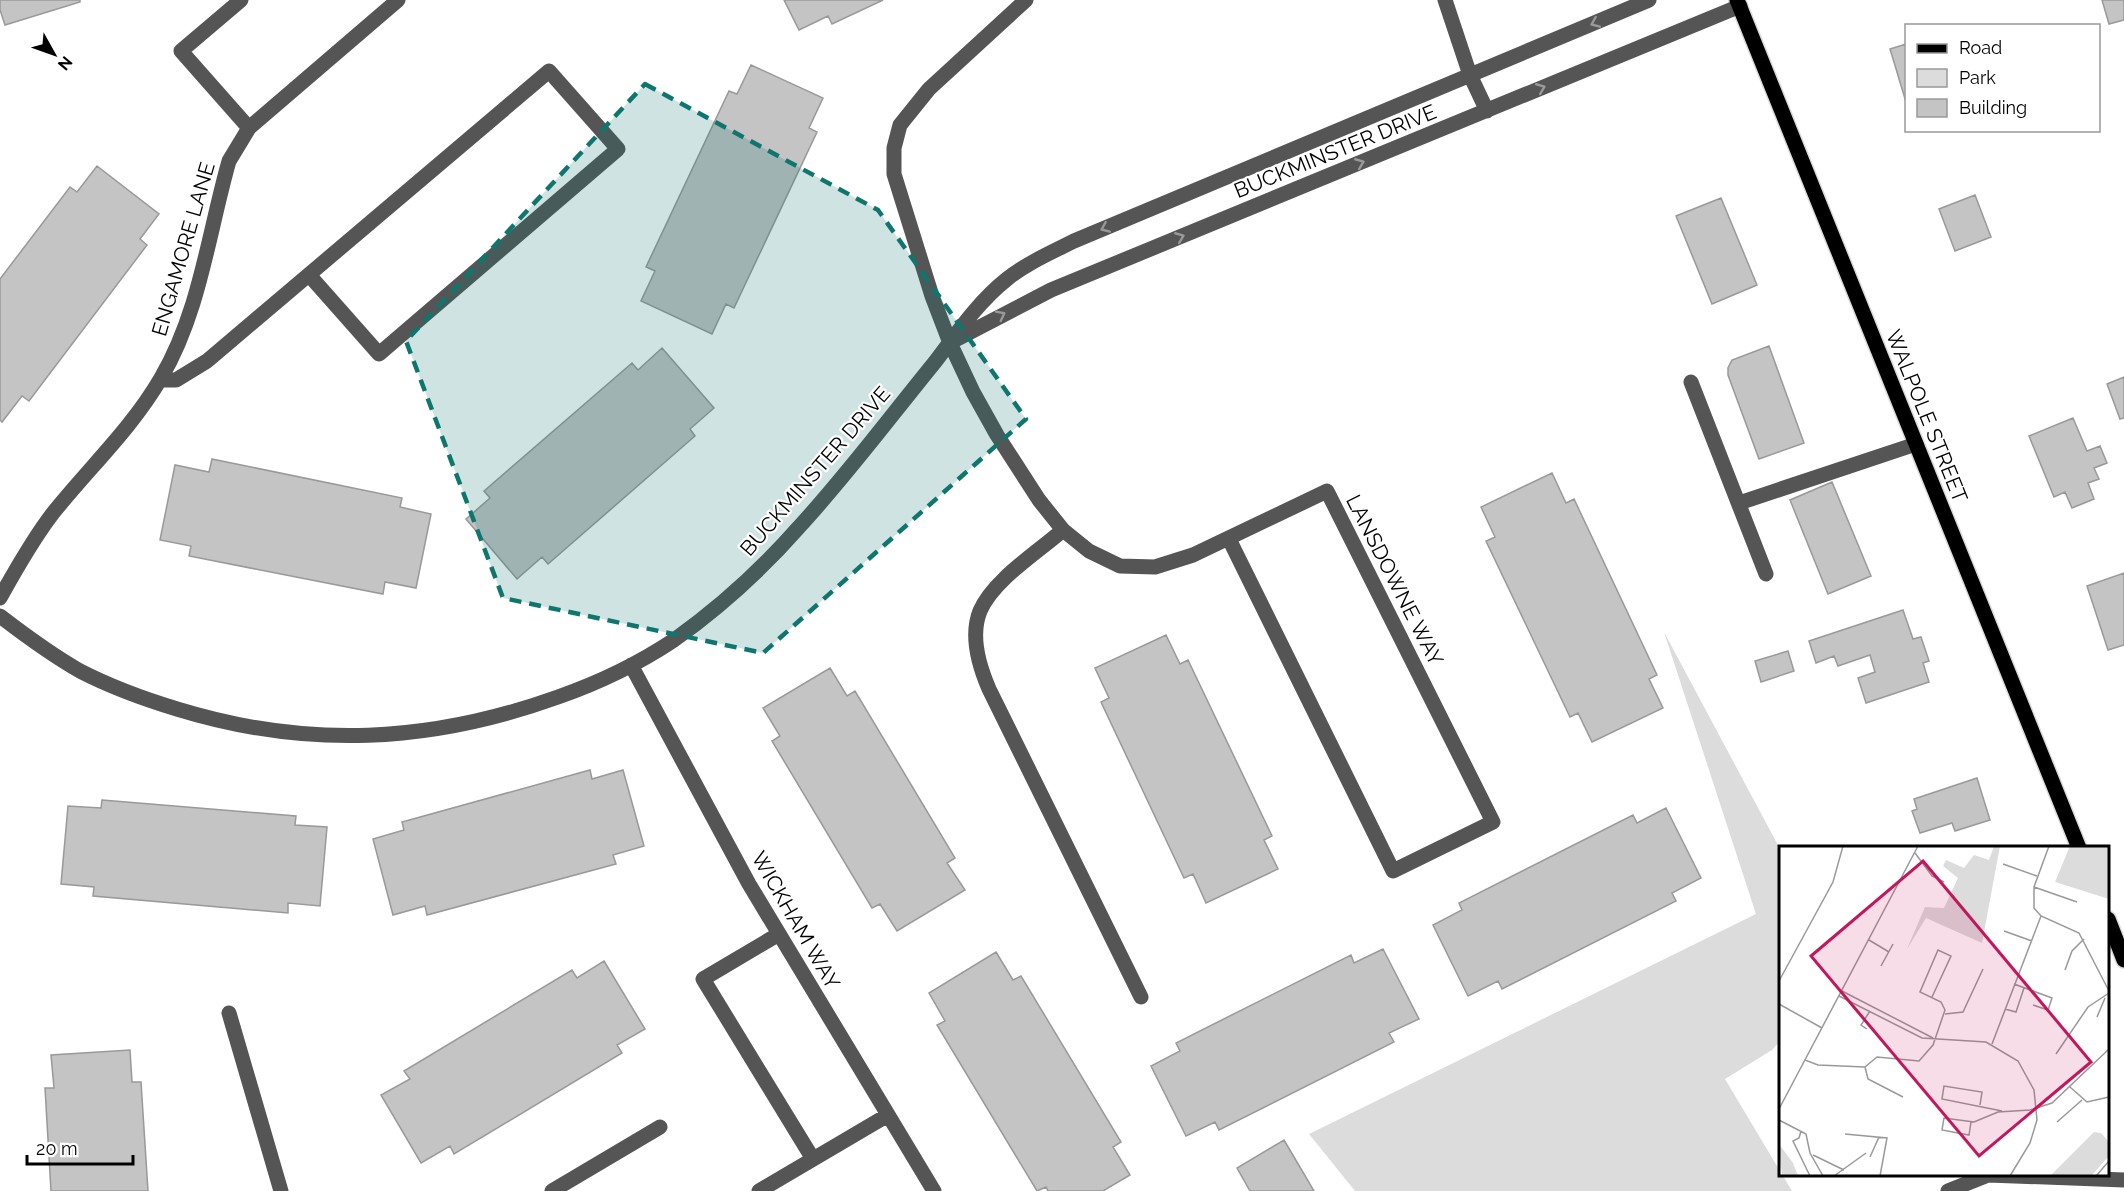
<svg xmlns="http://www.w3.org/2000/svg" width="2124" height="1191" font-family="Raleway,sans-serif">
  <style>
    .green { fill: #dcdcdc }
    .building { fill: #c4c4c4; stroke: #999; stroke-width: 1.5 }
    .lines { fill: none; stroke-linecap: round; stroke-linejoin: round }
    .major-casing { stroke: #dbdbdb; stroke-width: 18 }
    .minor { stroke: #555; stroke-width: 15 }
    .major { stroke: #000; stroke-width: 15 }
    .oneway { stroke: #999 }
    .marked { fill: #0f766e; fill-opacity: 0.2; stroke: #0f766e; stroke-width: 4.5; stroke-dasharray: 12 8; stroke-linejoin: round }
    .labels { text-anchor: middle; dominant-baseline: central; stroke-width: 4.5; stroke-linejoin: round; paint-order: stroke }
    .street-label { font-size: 21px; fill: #000; stroke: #fff }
    .inset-road { fill: none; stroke: #999; stroke-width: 1.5 }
    .view { fill: #c2185b; fill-opacity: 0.15; stroke: #c2185b; stroke-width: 3 }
    .inset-edge { fill: none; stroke: #000; stroke-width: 3 }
  </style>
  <rect width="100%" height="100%" fill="#fff"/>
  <path class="green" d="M1664,632L1780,849V1041L1772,1050L1725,1079L1792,1191H1355L1309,1134L1756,914Z"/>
  <path class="building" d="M0,0H80V2L5,25L0,10Z
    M784,0H883L832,24L828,16L799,30Z
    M2102,0H2124V20L2109,24Z
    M1906,44V102L1890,49Z
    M751,65L823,98L809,128L817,132L734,308L726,304L712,334L641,301L655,271L646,267L729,91L737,94Z
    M97,166L159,214L140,239L147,245L29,401L22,396L2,422L0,420V279L70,187L77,192Z
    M1975,195L1991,237L1955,251L1939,209Z
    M1721,198L1757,285L1712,304L1676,216Z
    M1769,346L1804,443L1759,459L1728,375V368L1732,360Z
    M662,348L714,408L690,429L695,436L548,564L542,557L517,579L466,519L490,498L484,491L632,363L638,370Z
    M2124,377V418L2120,419L2107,384Z
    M2073,418L2087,451L2100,446L2107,463L2094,468L2099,479L2088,483L2094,499L2072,508L2065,492L2054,497L2029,436Z
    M212,459L402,498L400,507L431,514L416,588L385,582L383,594L189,556L191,546L160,540L175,465L209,472Z
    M1552,473L1566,503L1574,499L1657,675L1649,679L1663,708L1592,742L1578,713L1570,717L1486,541L1495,537L1481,507Z
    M1832,482L1871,576L1828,594L1790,500Z
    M2124,573V645L2108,650L2087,586Z
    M1903,610L1913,639L1921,637L1929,661L1923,663L1929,682L1866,703L1858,678L1875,672L1870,655L1838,666L1834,656L1816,663L1809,641Z
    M1166,635L1180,664L1188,660L1272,836L1264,840L1278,869L1206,903L1193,874L1184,878L1101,702L1109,698L1095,668Z
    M1788,651L1794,671L1761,682L1755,661Z
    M830,668L847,696L855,691L955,858L947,863L965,890L897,931L880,904L872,908L772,741L780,736L763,708Z
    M590,770L592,779L623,770L644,846L613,855L616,864L427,915L425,906L393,915L373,839L404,830L402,822Z
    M1977,778L1990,820L1955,831L1952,823L1920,833L1912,811L1917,809L1914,799Z
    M102,800L296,816L295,825L327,827L320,906L288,903V913L93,896L94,887L61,884L68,806L101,808Z
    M1666,808L1701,878L1672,893L1676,901L1502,989L1498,981L1468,996L1433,925L1462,910L1459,903L1633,815L1637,823Z
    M1383,949L1419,1019L1389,1033L1394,1042L1219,1130L1215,1122L1186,1136L1151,1066L1180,1051L1176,1043L1351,955L1354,963Z
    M996,952L1013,980L1021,976L1121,1142L1113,1147L1130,1175L1103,1191H1048L1046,1187L1037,1191L937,1025L945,1021L929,993Z
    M604,961L645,1029L617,1045L622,1053L454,1154L450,1146L421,1163L381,1095L410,1079L404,1071L572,970L577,978Z
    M130,1050L132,1082H141L148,1191H51L45,1088H54L51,1055Z
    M1284,1140L1314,1191H1250L1237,1168Z"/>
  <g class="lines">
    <g class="major-casing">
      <path id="major" d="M1737,0L2079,848
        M2108,919L2124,960"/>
    </g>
    <path class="minor" d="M241,0L181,51L249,128
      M1026,0L929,89L900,125L894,148V174L932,296L950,343L973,392L997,435L1039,500L1063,530L1089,551L1120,566L1155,567L1193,555L1327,491L1493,822L1393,871L1229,539
      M1445,0L1470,75L1487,111
      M955,340L1051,290L1740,6
      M160,380H176L207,361L549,71L618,149L379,354L310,276
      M1691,382L1766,574
      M1739,503L1916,444
      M1063,530C1038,552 993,580 980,611C970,636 979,666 989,689L1141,997
      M0,598C16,569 33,539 53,513C89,468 132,428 161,378C200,311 208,235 229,161L249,128L398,0
      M0,616C26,636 52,655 80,671C111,687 144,699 177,709C307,749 430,743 558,697C598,683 638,664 674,640C719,608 762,569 799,527C847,475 890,417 935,362C957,333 978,302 1007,279C1027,263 1052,252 1074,241L1649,0
      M631,665L749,884L934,1191
      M779,934L703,979L813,1159
      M229,1013L281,1191
      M552,1191L660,1127
      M759,1191L888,1115
      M1948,1191L1988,1175L2124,1180"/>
    <use href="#major" class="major"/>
  </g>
  <defs><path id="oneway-chevron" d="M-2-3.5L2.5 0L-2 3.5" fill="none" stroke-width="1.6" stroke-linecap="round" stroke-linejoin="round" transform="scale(1.5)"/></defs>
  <g class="oneway">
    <use href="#oneway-chevron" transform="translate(1595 23) rotate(157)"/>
    <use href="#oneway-chevron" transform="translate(1541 88) rotate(-22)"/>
    <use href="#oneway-chevron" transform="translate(1360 163) rotate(-22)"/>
    <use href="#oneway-chevron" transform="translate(1105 228) rotate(157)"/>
    <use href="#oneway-chevron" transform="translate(1180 237) rotate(-22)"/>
    <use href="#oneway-chevron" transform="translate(1001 315) rotate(-27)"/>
  </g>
  <path class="marked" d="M645,84L878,210L1026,419L763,653L503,598L406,341Z"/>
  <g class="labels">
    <g class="street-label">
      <text transform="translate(1335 151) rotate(-22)">BUCKMINSTER DRIVE</text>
      <text transform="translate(183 249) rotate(-74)">ENGAMORE LANE</text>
      <text transform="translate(1927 416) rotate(68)">WALPOLE STREET</text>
      <text transform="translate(815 471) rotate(-49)">BUCKMINSTER DRIVE</text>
      <text transform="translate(1395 580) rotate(63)">LANSDOWNE WAY</text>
      <text transform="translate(796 920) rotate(60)">WICKHAM WAY</text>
    </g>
  </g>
  <g transform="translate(1779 846)">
    <rect width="330" height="330" fill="#fff"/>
    <path d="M215,0H221L203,97L147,72L128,103L146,61L165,62L179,32L164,20L167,14L185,22L195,9L210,14ZM291,0H330V53L276,36ZM315,286L322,287L330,296V310L312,330H271ZM0,298L14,317L19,330H3Z" fill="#dcdcdc"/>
    <path class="inset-road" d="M270,0L255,41V62L262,70L300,87L330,145M136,7L153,30L165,36M224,18L258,30M255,41L298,56M225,85L253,95M90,94L110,106M102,120L114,98M286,124L293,105L305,93M0,135L54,36L64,0M235,138L273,152L269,164L254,159M63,145L154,192M60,150L143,192L207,196L239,215L255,244L258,274L251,297L231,330M0,158L43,182M226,163L237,166L245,142M166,168L184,166L204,123M318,171L326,152M88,183L82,179L91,165M213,198L262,70M277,208L309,161L330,147M26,214L39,219L86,221M291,241L308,256L330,251M124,251L89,233L86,221L98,211L140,215L154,199L166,164L162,156L141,146L159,104L172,110L153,151M201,259L203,246L165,240L163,253L223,265M0,263L139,0M0,274L27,288L31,307L44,330M192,276L190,289L163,284L165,272L195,276L219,266L251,264L273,257L330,203M278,276L303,254M22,285L20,292L14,295L31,330M66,288L108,292L101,330M34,309L65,324M91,311L100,291M55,330L87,307M317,330L330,315"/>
    <path class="view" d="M144,15L312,216L200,310L32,110Z"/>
    <rect width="330" height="330" class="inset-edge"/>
  </g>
  <rect x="1905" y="24" width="195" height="108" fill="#ffffff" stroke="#999999" stroke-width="1.5"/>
  <rect x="1917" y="44" width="30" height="9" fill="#000000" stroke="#999999" stroke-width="1.5"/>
  <text x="1959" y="54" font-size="18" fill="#000000">Road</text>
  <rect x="1917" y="69" width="30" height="18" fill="#dcdcdc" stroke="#999999" stroke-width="1.5"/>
  <text x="1959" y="84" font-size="18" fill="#000000">Park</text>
  <rect x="1917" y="99" width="30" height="18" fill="#c4c4c4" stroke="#999999" stroke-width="1.5"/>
  <text x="1959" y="114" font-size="18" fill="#000000">Building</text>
  <g transform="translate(54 54) rotate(130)" stroke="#ffffff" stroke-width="4.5" paint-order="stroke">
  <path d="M0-4.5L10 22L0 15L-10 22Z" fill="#000000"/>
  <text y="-9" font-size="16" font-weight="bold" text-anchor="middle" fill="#000000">N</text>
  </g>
  <path d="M27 1155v9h106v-9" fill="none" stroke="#000000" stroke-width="3"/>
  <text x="36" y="1155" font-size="18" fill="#000000" stroke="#ffffff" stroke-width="4.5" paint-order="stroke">20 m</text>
</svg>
